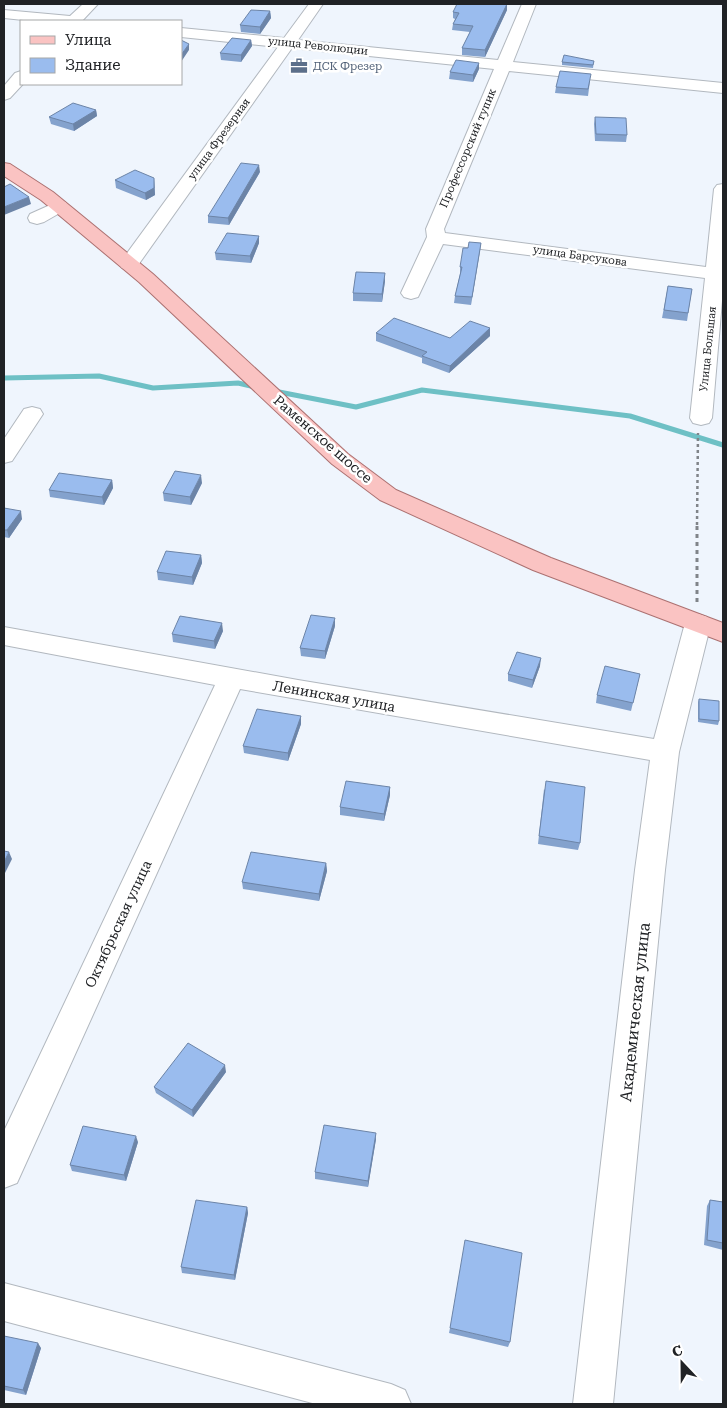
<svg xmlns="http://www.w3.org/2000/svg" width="727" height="1408" font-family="'Roboto Serif',serif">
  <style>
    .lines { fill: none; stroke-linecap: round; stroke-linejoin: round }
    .stream { stroke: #6ec0c5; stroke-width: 5 }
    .minor-casing { stroke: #b2b8bf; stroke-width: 2 }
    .major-casing { stroke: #ac7171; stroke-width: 2 }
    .path-far1 { stroke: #808489; stroke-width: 2.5; stroke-dasharray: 3 3; stroke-linecap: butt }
    .path { stroke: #808489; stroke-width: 3; stroke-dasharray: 4 4; stroke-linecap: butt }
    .minor { fill: #fff; fill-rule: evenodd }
    .major { fill: #fac3c2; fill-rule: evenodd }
    .wall { fill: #84a2cd }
    .shaded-wall { fill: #6c84a7 }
    .building { fill: #9abcee; stroke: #6c84a7 }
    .labels { text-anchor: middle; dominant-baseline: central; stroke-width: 5; stroke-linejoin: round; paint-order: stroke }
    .far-street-label { font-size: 11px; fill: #202225; stroke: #fff }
    .far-service-label { font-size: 11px; fill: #4e5e75; stroke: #fff; text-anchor: start }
    .street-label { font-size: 14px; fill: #202225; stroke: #fff }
    .near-street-label { font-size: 16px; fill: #202225; stroke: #fff }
  </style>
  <rect width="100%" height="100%" fill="#eff5fd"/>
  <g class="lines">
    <path class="stream" d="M4,378L99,376L153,388L238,383L255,387
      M274,391L356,407L422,390L630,416L723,445"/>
    <g class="minor-casing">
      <path id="minor" d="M83,4H98L82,21H33L4,18V10L70,16Z
        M309,4H323L298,40L498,60L522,4H536L513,62L723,83V93L509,71L444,229L445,233L706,267L714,189L717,185L723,184V289L712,418L709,423L701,425L693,423L690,418L705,278L443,244L418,297L411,299L404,297L401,293L427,237L426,229L494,69L292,48L136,268L129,270L122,268L119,264L122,260L278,47L181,37V28L284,38Z
        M21,71L23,84L10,98L4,100V86L15,73Z
        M59,201L65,202L68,206L65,210L44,222L37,224L30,222L28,218L30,214Z
        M32,407L40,409L43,414L12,461L4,463V439L24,409Z
        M698,614L707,617L711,623L679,752L665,870L613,1404H573L635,870L650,760L240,689L17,1183L4,1188V1131L215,685L4,645V627L298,680L654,739L685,623L689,617Z
        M4,1283L391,1384L405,1390L411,1404H316L4,1321Z"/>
    </g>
    <g class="major-casing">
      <path id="major" d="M4,163L10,164L53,192L153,274L348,454L396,490L551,558L723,623V642L533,570L380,500L332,464L139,282L41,200L4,176Z"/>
    </g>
    <path class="path-far1" d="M697,525L698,433"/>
    <path class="path" d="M697,602V524"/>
    <use href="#minor" class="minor"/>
    <use href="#major" class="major"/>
  </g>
  <path class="wall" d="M507,4V10L485,57L462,55V48L470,32L452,30L453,24L455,19L453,18V12Z
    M270,11L271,18L260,34L241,32L240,25Z
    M251,40L252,46L241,62L221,60L220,53Z
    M594,61L593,68L562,65V62Z
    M479,63V69L473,82L449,79L450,72Z
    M590,81L588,96L555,93L556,87Z
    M96,110L97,116L74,131L51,124L49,117Z
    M595,117L627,135L626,142L595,141L594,124Z
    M260,172L229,225L208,223V216Z
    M154,178L155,195L146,200L116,188L115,180Z
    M259,236V243L251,263L216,260L215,253Z
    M481,243L471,305L454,303L455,296L460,274V267L468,248Z
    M385,281L382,302L353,301V293Z
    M668,286L692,289L687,321L662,318Z
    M490,328V336L449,373L422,363V358L376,341V333L450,338Z
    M112,480L113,488L104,505L50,497L49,490Z
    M202,483L191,505L164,501L163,493Z
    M4,508L22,519L9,538L4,537Z
    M201,555L202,563L193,585L158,580L157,572Z
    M335,626L325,659L301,656L300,648Z
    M223,631L215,649L173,642L172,634Z
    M540,666L532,688L508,681V674Z
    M640,674L631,711L596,703L597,695Z
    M699,699L719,721L718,725L698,722V702Z
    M301,716V724L288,761L244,753L243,746Z
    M390,787V795L384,821L340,815V807Z
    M544,789L580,843L578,850L538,844Z
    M326,863L327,871L319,901L243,889L242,882Z
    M226,1072L193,1117L156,1093L154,1087Z
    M376,1139L368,1187L315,1179V1172Z
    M138,1142L126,1181L72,1171L70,1165Z
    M710,1200L723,1202V1250L704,1245L707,1206Z
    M247,1207L248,1213L235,1280L182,1273L181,1267Z
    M450,1328L510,1342L508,1347L449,1333Z
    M4,1336L41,1348L26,1395L4,1390Z"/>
  <path class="shaded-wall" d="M507,4V10L485,57V50Z
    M270,11L271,18L260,34V27Z
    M251,40L252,46L241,62V55Z
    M189,44V50L181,62V55Z
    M479,63V69L473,82V75Z
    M96,110L97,116L74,131L73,124Z
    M259,165L260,172L229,225L228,218Z
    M154,178L155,195L146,200L145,193Z
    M29,197L31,204L4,215V207Z
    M259,236V243L251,263L250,256Z
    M481,243L480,251L471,305L472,297Z
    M385,273V281L382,302V294Z
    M490,328V336L449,373L450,366Z
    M201,475L202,483L191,505L190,497Z
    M112,480L113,488L104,505L102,497Z
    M21,511L22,519L9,538L7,530Z
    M201,555L202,563L193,585L192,577Z
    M335,618V626L325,659V651Z
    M222,623L223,631L215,649L214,641Z
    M541,658L540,666L532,688L533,680Z
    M301,716V724L288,761V753Z
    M390,787V795L384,821V814Z
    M9,852L12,859L4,875V862Z
    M326,863L327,871L319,901V894Z
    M225,1065L226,1072L193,1117L192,1110Z
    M376,1133V1139L368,1187V1181Z
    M136,1136L138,1142L126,1181L124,1175Z
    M247,1207L248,1213L235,1280L234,1275Z
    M38,1343L41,1348L26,1395L23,1390Z"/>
  <path class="building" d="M457,4H507L485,50L462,48L473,26L453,24L459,13L453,12Z
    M251,10L270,11L260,27L240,25Z
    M232,38L251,40L241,55L220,53Z
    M181,40L189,44L181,55Z
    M564,55L594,61L593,65L562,62Z
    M456,60L479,63L473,75L450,72Z
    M560,71L591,74L588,89L556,87Z
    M73,103L96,110L73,124L49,117Z
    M595,117L626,118L627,135L596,134Z
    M241,163L259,165L228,218L208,216Z
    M135,170L154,178V188L145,193L115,180Z
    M10,184L29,197L4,207V187Z
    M227,233L259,236L250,256L215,253Z
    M469,242L481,243L472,297L455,296L462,267H460L463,248H468Z
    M356,272L385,273L382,294L353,293Z
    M668,286L692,289L688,313L664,310Z
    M394,318L450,338L470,321L490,328L450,366L422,356L427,352L376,333Z
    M175,471L201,475L190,497L163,493Z
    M59,473L112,480L102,497L49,490Z
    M4,508L21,511L7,530H4Z
    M166,551L201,555L192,577L157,572Z
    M311,615L335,618L325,651L300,648Z
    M180,616L222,623L214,641L172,634Z
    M517,652L541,658L533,680L508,674Z
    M605,666L640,674L633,703L597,695Z
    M699,699L719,701V721L699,719Z
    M257,709L301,716L288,753L243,746Z
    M346,781L390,787L384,814L340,807Z
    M546,781L585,787L580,843L539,836Z
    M4,851L9,852L4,862Z
    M251,852L326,863L319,894L242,882Z
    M188,1043L225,1065L192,1110L154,1087Z
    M324,1125L376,1133L368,1181L315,1172Z
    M83,1126L136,1136L124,1175L70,1165Z
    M196,1200L247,1207L234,1275L181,1267Z
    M710,1200L723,1202V1243L707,1240Z
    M465,1240L522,1253L510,1342L450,1328Z
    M4,1336L38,1343L23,1390L4,1386Z"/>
  <defs>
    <g id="office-bare" transform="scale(1.35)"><path d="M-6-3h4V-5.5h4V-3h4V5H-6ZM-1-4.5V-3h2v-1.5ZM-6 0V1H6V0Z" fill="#5c6f8a" stroke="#fff" stroke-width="2.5" paint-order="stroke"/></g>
  </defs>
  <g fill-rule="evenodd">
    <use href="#office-bare" x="299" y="66"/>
  </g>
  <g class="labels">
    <g class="far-street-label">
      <text transform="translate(318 46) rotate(6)">улица Революции</text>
      <text transform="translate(219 139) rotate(-54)">улица Фрезерная</text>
      <text transform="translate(468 148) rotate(-67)">Профессорский тупик</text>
      <text transform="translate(580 256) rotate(8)">улица Барсукова</text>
      <text transform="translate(708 349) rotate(-84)">Улица Большая</text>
    </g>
    <g class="far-service-label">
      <text x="313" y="66">ДСК Фрезер</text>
    </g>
    <g class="street-label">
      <text transform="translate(323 439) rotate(41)">Раменское шоссе</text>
      <text transform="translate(334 696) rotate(10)">Ленинская улица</text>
      <text transform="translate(118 924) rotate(-65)">Октябрьская улица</text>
    </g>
    <g class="near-street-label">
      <text transform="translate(635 1012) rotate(-84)">Академическая улица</text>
    </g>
  </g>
  <rect width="727" height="1408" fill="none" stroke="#202225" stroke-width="10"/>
  <rect x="20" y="20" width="162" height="65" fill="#ffffff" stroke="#a6a7a8"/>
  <rect x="30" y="36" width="25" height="8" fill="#fac3c2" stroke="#a6a7a8"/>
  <text x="65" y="45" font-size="15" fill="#202225">Улица</text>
  <rect x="30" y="58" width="25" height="15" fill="#9abcee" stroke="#a6a7a8"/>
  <text x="65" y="70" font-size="15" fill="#202225">Здание</text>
  <g transform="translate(682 1363) rotate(338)" stroke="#ffffff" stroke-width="4" paint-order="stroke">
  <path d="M0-4L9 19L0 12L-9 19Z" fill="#202225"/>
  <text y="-8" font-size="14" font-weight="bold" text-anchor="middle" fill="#202225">С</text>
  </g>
</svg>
